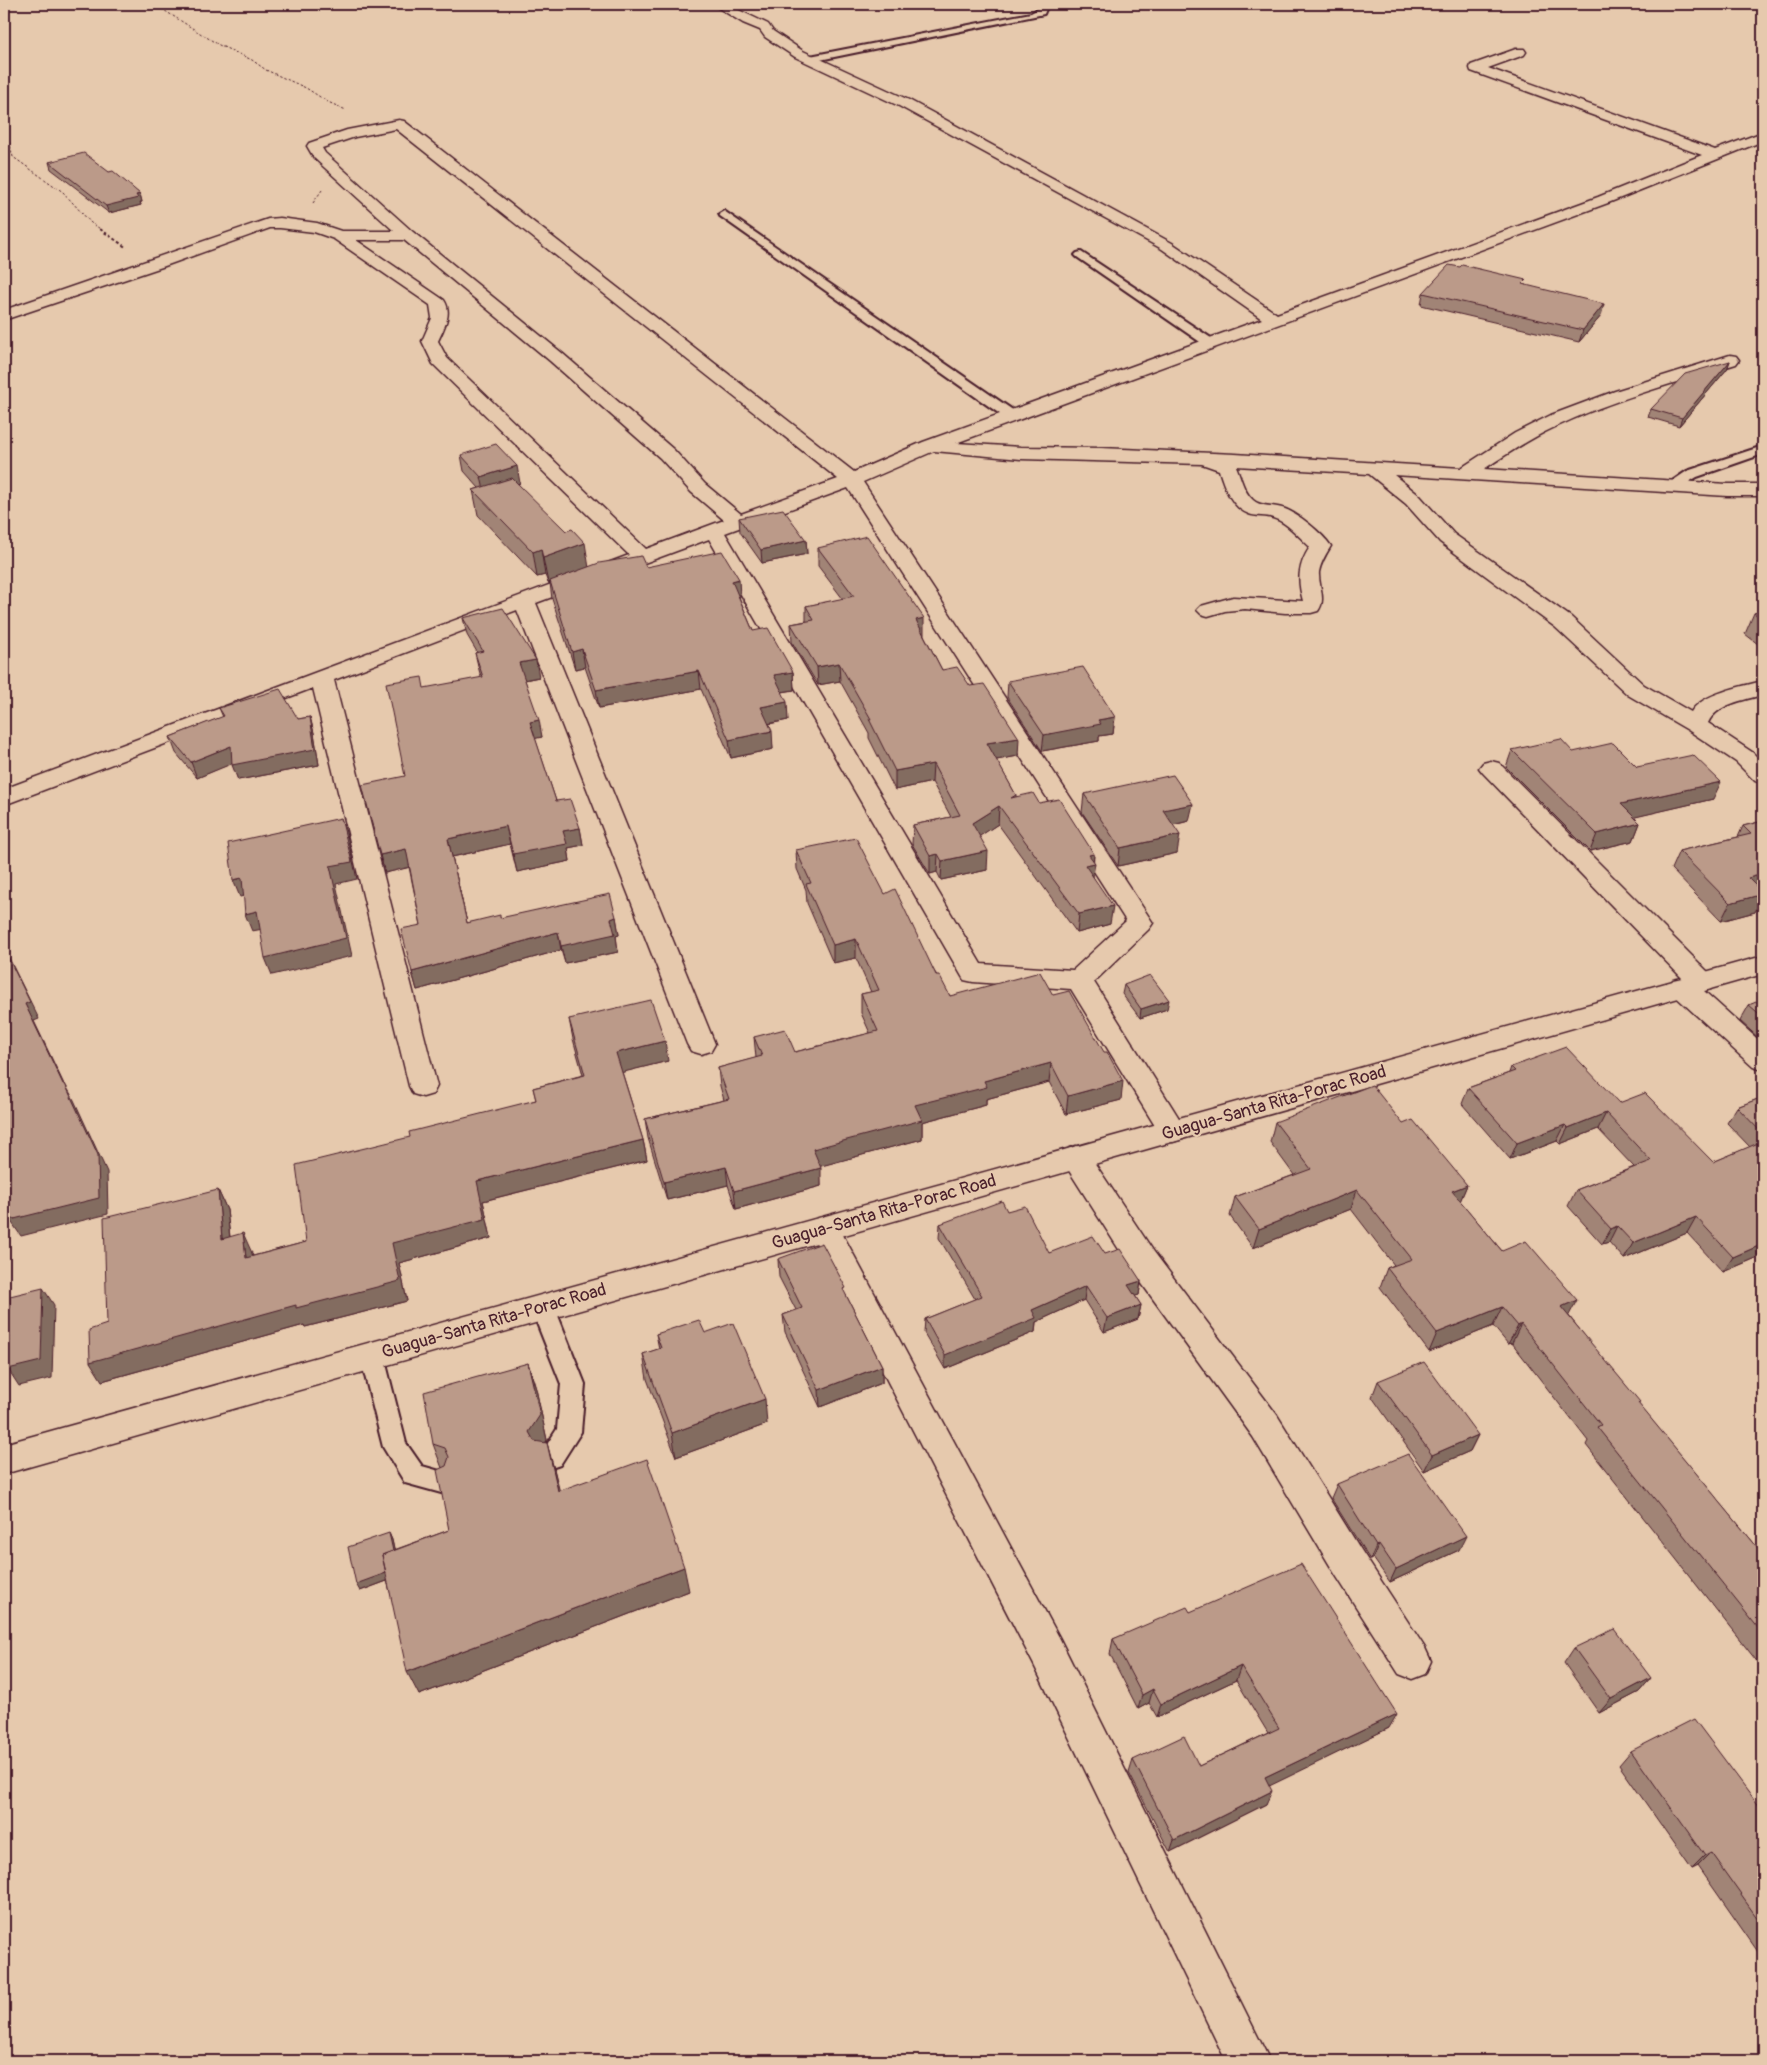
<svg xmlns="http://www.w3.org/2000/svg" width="1767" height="2065" font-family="Pangolin,sans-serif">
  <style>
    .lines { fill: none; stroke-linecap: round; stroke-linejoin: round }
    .service-casing { stroke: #4a1f2b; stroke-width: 4 }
    .minor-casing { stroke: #4a1f2b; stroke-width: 3 }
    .secondary-casing { stroke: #4a1f2b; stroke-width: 3 }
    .path-far1 { stroke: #4a1f2b; stroke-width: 1; stroke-dasharray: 2.5 2; stroke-linecap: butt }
    .path { stroke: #4a1f2b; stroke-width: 2; stroke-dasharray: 3 2.5; stroke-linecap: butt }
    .service { fill: #e6c9ad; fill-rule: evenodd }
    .minor { fill: #e6c9ad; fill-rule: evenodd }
    .secondary { fill: #e6c9ad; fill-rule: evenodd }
    .wall { fill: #a18476; stroke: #4a1f2b }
    .shaded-wall { fill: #836c60; stroke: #4a1f2b }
    .building { fill: #bb9a89; stroke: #4a1f2b }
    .labels { text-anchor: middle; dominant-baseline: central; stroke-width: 4.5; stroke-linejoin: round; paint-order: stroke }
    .street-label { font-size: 18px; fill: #4a1f2b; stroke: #e6c9ad }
  </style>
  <rect width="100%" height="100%" fill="#e6c9ad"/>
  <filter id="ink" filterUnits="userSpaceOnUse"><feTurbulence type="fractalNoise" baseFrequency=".02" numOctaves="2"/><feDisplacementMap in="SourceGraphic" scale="10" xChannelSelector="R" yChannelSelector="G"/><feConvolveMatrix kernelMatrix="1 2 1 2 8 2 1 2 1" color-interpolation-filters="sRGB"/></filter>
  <g filter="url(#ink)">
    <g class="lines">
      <g class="service-casing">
        <path id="service" d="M1034,4H1042L1046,9L1044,14L810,62L805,59L810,56L1031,13L1038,9Z
          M724,211L1017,413L1019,416L1017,419H1007L720,216L719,214Z
          M1081,252L1214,340L1216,343L1214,346H1206L1077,257L1075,255L1077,253Z
          M1763,446V454L1697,477L1677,489H1667L1665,486L1687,471Z
          M543,1298L551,1301L555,1308L585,1384L581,1432L560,1465L551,1468L542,1465L539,1457L557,1429L561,1384L531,1308L535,1301Z
          M372,1346L380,1349L384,1356L406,1443L422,1466L454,1475L457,1483L454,1491L445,1494L405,1483L383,1447L360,1356L364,1349Z"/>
      </g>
      <g class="minor-casing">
        <path id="minor" d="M712,4H726L768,24L773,31L803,51L909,100L1172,243L1277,314L1598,197L1702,155L1471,71L1470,68L1471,65L1516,49H1524L1526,52L1524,55L1488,68L1715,150L1763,132V141L1608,203L956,443L1021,447L1101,448L1235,454L1461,468L1515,433L1551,415L1615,391L1730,355L1736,356L1739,360L1736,364C1674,383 1611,400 1553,428C1529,439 1506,455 1484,469L1727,484H1763V496H1727L1394,475L1420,496L1454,534L1571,617L1644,685L1691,712C1701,694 1743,686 1763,681V695C1744,700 1717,704 1708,723L1752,752L1763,763V783L1755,781L1736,762L1688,730L1628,695L1555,627L1440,542L1406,504L1369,474L1236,466C1241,477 1243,491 1253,500C1261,507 1272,505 1282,508C1297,512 1323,534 1331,546C1326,554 1321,562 1319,572C1318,586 1327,599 1318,611L1311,613H1285L1245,609L1225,611L1208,616L1201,614L1197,610L1201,606L1233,597L1303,601C1297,580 1298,565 1310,547C1299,537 1287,522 1273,518C1266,515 1257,517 1249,514C1232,508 1224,487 1219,470L1202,464L1021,459L934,451L863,482L1153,923L1149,929L1094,982L1187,1131L1183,1139L1173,1142L1163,1139L1071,989L973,982L964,980L709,539L536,603L715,1044L711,1051L701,1054L691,1051L687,1044L517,610L334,680L437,1086L433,1094L423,1097L413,1094L409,1086L313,688L4,805V789L629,555L433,364L422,341L432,318L430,305L334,239L314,232L280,228H270L162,267L4,320V310L268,219L280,218L317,223L341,231H394L314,158L307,146L309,143L347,130L399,120L404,121L854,472L923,442L1262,319L1162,249L899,106L795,57L765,37L760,30L743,23ZM396,129L838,479L741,514L705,484L674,450L562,353L413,232L325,153L322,148L355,137ZM356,240H404L550,361L660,458L691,492L724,520L646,549L447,358L438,341C444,328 453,313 444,300ZM848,488L1126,921L1073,970L981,964L725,533Z
          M1491,761L1499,763L1711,975L1715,982L1711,989L1704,991L1763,1044V1070L1753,1067L1673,994L1669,987L1673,980L1682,978L1483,773L1479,768L1483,763Z
          M1076,1146L1086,1150L1154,1252L1277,1415L1361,1550L1425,1648L1431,1661L1425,1674L1412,1679L1399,1674L1335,1574L1253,1437L1132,1270L1066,1166L1061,1158L1066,1150Z
          M824,1217L835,1220L1060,1639L1270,2061H1226L1034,1665L809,1229L813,1220Z"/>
      </g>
      <g class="secondary-casing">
        <path id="secondary" d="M1763,956V974L4,1474V1444Z"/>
      </g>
      <path class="path-far1" d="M144,4L162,9L219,45L252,60L266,70L306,88L328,102L346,110
        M4,136L8,137L13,157L63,192L91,223L102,230
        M313,203L322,190"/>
      <path class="path" d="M100,229L127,248"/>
      <use href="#service" class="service"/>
      <use href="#minor" class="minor"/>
      <use href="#secondary" class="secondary"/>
    </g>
    <path class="wall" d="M49,162L109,172L140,194L142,202H140L141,205L109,213L51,169Z
      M1525,285L1601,316L1579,342L1421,305L1423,293Z
      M1730,361L1727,369L1679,426L1648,417L1651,409Z
      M461,455L520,483L518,484L589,567H646L740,597H739L753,631L793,672L794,690L782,692L788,720L769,724L773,749L731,758L701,689L599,708L585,667L575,669L552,599L550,583H548L545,575L537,577L478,515L473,490L479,488L464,471Z
      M739,518L806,540L807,554L762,563L740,532Z
      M818,548L924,635L942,670L970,686L1018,756L996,760L1016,795V797L1039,803L1094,854L1093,876L1110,924L1077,933L998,824L979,836L987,870L941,880L937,872L930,874L912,844L913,825L951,817L932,782L895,790L869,738V733L840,681L818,685L792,642L791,624L806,621V606L843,599L818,566Z
      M1763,611V648L1745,634L1754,613Z
      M463,618L539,677L525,680L542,737L535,738L556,801L580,828L583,845L568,848L570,861L517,872L510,844L452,857L467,923L500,918L616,917L619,935L616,936L618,952L565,963L561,950L417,990L412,972L421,925L409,867L385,873L405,776L481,677L479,670L475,653L477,652L467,635Z
      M1008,681L1115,717L1113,734L1099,736V741L1042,751L1007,697Z
      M219,708L298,719L310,717L314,733L319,765L238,780L232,763L197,778L176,753L170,737L223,717Z
      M1512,750L1637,767L1713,799L1634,817L1640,823L1633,841L1590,851L1506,767Z
      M1084,794L1189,821L1173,825L1177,853L1118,866L1082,812Z
      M1763,821V890H1761L1755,912L1721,921L1671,869L1679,851L1738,837L1743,826Z
      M796,850L885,894L950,996L1053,995L1121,1100L1066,1114L1049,1082L986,1099V1105L922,1122V1139L820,1166L821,1186L736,1209L728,1185L667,1200L648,1138L645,1119L724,1100L720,1086L718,1068L756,1058L754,1037L795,1052L870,1033L861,1013V994L871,992L856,958L833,963L807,903L806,890L797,869Z
      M1124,985L1167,1009L1140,1018L1122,994Z
      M1763,994V1042L1740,1021L1749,1005L1758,1002L1761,995Z
      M569,1019L668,1061L622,1072L643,1140L647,1160L483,1201L491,1238L399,1263L407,1301L305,1327L304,1325L102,1381L107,1324L218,1190L227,1210L230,1237L252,1253L253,1256L306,1242L410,1137L536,1100L533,1088L583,1075L573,1039Z
      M1511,1067L1619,1103L1713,1162L1750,1147L1727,1123L1737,1107L1763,1097V1255L1723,1272L1687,1233L1624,1259L1609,1242L1602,1244L1568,1206L1576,1190L1634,1167L1598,1129L1560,1144L1557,1141L1510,1159L1462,1104L1468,1088L1509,1073Z
      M1275,1122L1403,1124L1467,1185L1460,1201L1502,1251L1569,1316L1638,1404L1763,1554V1669L1586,1445L1588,1441L1512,1343L1508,1344L1493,1326L1429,1352L1380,1287L1387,1268L1394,1265L1351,1209L1253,1248L1230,1216L1235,1197L1294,1175L1270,1142Z
      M1007,1211L1049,1253L1105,1254L1141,1281L1139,1295L1135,1296L1141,1305L1138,1319L1104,1332L1084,1300L1036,1322L1035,1332L945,1369L924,1333L925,1319L975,1299L939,1238L940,1224Z
      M778,1259L846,1295L882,1366V1383L820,1407L785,1332L783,1315L796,1310L779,1277Z
      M705,1333L767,1424L676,1457L647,1379L643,1354L659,1349L656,1334Z
      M528,1363L536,1389L547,1440L546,1443L554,1469L559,1491L689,1591L419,1695L387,1581L360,1591L389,1533L392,1540L394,1550L449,1530L442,1468L433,1444Z
      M1378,1381L1478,1435L1470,1451L1424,1471L1372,1397Z
      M1337,1484L1459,1550L1390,1582L1373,1558L1370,1560L1331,1498Z
      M1190,1612L1389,1728L1269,1785L1266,1804L1170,1852L1129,1773L1133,1760L1199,1766L1268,1733L1236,1680L1157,1717L1149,1703L1138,1709L1110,1654L1113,1639Z
      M1574,1648L1651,1678L1639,1692L1599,1713L1564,1663Z
      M1631,1751L1763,1811V1959L1698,1866L1692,1869L1619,1765Z"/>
    <path class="shaded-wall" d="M140,194L142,202H140L141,205L109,213L106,206Z
      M1604,304L1601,316L1579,342L1583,330Z
      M1730,361L1727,369L1679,426L1682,418Z
      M517,466L520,483L485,494L481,477Z
      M806,540L807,554L762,563L761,550Z
      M585,543L589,568L548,583L543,558Z
      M541,549L545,575L537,577L533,552Z
      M739,579L740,597L733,598L732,581Z
      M924,618V636L916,620Z
      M582,649L585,667L575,669L572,652Z
      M536,660L539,677L523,680L519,663Z
      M839,663L840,681L818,685L817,667Z
      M699,671L701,689L599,708L596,690Z
      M793,672L794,690L775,693L774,675Z
      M787,702L788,720L762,725L761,707Z
      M310,717L314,733L319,765L238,780L232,765Z
      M1115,717L1113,734L1099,736V741L1042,751L1044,735L1098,720Z
      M539,720L542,737L533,739L530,722Z
      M772,731L773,749L731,758L729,740Z
      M1019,738L1018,756L986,762L987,743Z
      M231,746L236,762L197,778L191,762Z
      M933,764L932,782L895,790V771Z
      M1721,782L1713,799L1614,822L1621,804Z
      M1193,804L1189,821L1160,828L1163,810Z
      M999,806L998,824L971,842L972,823Z
      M341,818L347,835L357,879L336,884L352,956L272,975L265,958L330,866Z
      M1640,823L1633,841L1590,851L1597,834Z
      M506,826L510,844L452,857L471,941L448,839Z
      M580,828L583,845L568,848L570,861L517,872L513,854L563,831Z
      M1180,835L1177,853L1118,866L1120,848Z
      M406,849L411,867L385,873L380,855Z
      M988,851L987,870L941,880L942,861Z
      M938,854L937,872L930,874V856Z
      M1094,854L1093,863H1095L1092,881L1085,865L1089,855Z
      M1763,874V890L1739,896L1748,878Z
      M242,878L249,895L240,897L233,880Z
      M1763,894V896L1755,912L1721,921L1730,903Z
      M1113,906L1110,924L1077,933L1079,914Z
      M257,911L263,929L252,931L245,914Z
      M616,917L619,935L616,936L618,952L565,963L561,946L611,919Z
      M558,932L561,950L417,990L412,972Z
      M856,939V958L833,963V945Z
      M4,948L39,1019L34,1021L72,1101L63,1084L25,1004Z
      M1169,1000L1167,1009L1140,1018L1141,1009Z
      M665,1041L668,1061L620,1073L616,1053Z
      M1051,1063L1049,1082L986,1099V1105L922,1122V1139L814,1168L813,1149L915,1105L984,1081Z
      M1123,1081L1121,1100L1066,1114L1068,1096Z
      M65,1084L74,1100L107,1172L108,1214L21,1236L10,1220Z
      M1606,1113L1598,1129L1560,1144L1568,1128Z
      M1565,1125L1557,1141L1510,1159L1517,1143Z
      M1763,1136V1147L1755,1151Z
      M643,1140L647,1160L483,1201L491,1238L399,1263L407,1301L305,1327L304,1325L102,1381L90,1362L392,1243L477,1181Z
      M726,1167L728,1185L667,1200L664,1182Z
      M821,1168V1186L736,1209L734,1191Z
      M1467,1185L1459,1204L1452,1191Z
      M218,1190L227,1210L232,1258L222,1239Z
      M1357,1190L1351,1209L1253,1248L1259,1229Z
      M1696,1217L1687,1233L1624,1259L1633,1243Z
      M1617,1226L1609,1242L1602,1244L1611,1229Z
      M243,1233L252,1253L255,1277L246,1258Z
      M1763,1244V1255L1723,1272L1733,1257Z
      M1141,1281L1139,1295L1126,1299L1128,1285Z
      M1086,1286L1084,1300L1036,1322L1035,1332L945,1369V1355L1032,1310Z
      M43,1288L54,1305L52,1378L19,1386L8,1369Z
      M1577,1300L1567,1319L1561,1307Z
      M1141,1305L1138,1319L1104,1332L1107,1318Z
      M1502,1307L1493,1326L1429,1352L1437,1333Z
      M1521,1324L1512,1343L1508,1344L1518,1326Z
      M528,1363L536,1389L547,1440L537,1458L529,1432Z
      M882,1366V1383L820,1407L819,1390Z
      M765,1399L767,1424L676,1457L672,1433Z
      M1478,1435L1470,1451L1424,1471L1432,1455Z
      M547,1443L554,1469L566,1516L558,1491Z
      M389,1533L392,1540L400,1576L360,1591L356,1584Z
      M1466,1536L1459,1550L1390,1582L1396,1569Z
      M1379,1544L1373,1558L1370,1560L1376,1546Z
      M684,1567L689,1591L419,1695L407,1672Z
      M1241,1666L1236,1680L1157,1717L1161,1704Z
      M1651,1678L1639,1692L1599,1713L1611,1699Z
      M1153,1689L1149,1703L1138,1709L1142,1695Z
      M1397,1714L1389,1728L1259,1791L1265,1777Z
      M1272,1791L1266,1804L1170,1852L1174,1840Z
      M1711,1853L1698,1866L1692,1869L1705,1856Z"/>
    <path class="building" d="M84,153L109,172L113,171L140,194L136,195L138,198L106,206L49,162Z
      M1449,265L1460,267L1462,265L1526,280L1522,284L1604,304L1583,330L1423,293Z
      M1730,361L1682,418L1651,409L1685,374Z
      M496,444L517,466L481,477L461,455Z
      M512,478L566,531L572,529L585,543L543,558L541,549L533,552L473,490Z
      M783,509L806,540L761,550L739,518Z
      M867,536L924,618L916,620L942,670L957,667L970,686L984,684L1019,738L987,743L1016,795L1011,798L1033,793L1039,803L1059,799L1094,854L1089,855L1095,863L1085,865L1113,906L1079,914L999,806L972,823L988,851L942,861L938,854L930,856L913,825L960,815L933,764L895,771L869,719H871L839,663L817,667L791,624L814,620L806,606L854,596L818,548Z
      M722,551L739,579L732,581L753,631L768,628L793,672L774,675L787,702L761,707L772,731L729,740L699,671L596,690L582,649L572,652L550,581L599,563L641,556L646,567Z
      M503,608L536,660L519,663L539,720L530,722L556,801L570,799L580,828L563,831L567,844L513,854L506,826L448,839L467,923L500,915V918L610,894L616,917L611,919L615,934L561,946L558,932L412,972L401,929L421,925L406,849L380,855L362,785L405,776L386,683L422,677L424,688L483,677L475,653L483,651L463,618Z
      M1763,611V620L1754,613Z
      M1083,667L1115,717L1098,720L1101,724L1044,735L1008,681Z
      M280,689L298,719L310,717L315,749L232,765L231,746L191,762L170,737L224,716L219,708Z
      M1561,739L1573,752L1613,743L1637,767L1693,755L1721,782L1621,804L1640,823L1597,834L1512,750Z
      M1173,775L1193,804L1163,810L1180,835L1120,848L1084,794Z
      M341,818L352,862L330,866L346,938L265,958L257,911L245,914L242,878L233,880L228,843Z
      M1763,821V874L1748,878L1763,893V894L1730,903L1679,851L1751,834L1743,826Z
      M856,838L885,894L895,889L936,975H939L950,996L1040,972L1053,995L1069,991L1104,1052H1107L1123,1081L1068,1096L1051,1063L984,1081L987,1087L915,1105L922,1120L813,1149L821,1168L734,1191L726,1167L664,1182L645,1119L729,1099L718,1068L762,1056L754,1037L785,1029L795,1052L878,1031L861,994L879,990L856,939L833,945L806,884L811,883L796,850Z
      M4,949L30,1002L25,1004L63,1084H65L98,1155L99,1198L10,1220L4,1203Z
      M1150,975L1169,1000L1141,1009L1124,985Z
      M1763,999V1017L1749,1005Z
      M651,1000L665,1041L616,1053L643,1140L477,1181L485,1219L392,1243L400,1281L296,1308V1305L90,1362L89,1330L107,1324L104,1218L218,1190L222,1239L243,1233L246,1258L306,1242L296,1165L410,1137L409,1132L536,1100L533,1088L585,1075L569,1019Z
      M1566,1047L1619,1103L1645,1093L1713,1162L1763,1141V1244L1733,1257L1696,1217L1633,1243L1617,1226L1611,1229L1576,1190L1651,1161L1606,1113L1568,1128L1565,1125L1517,1143L1468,1088L1515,1071L1511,1067Z
      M1372,1085L1403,1124L1413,1120L1467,1185L1452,1191L1502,1251L1526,1241L1577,1300L1561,1307L1640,1402L1638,1403L1763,1554V1634L1597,1427L1601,1425L1521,1324L1518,1326L1502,1307L1437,1333L1387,1268L1412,1259L1357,1190L1259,1229L1235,1197L1311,1169L1275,1122Z
      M1763,1097V1134L1737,1107Z
      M1002,1201L1007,1211L1025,1206L1049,1253L1093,1236L1105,1254L1120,1249L1141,1281L1128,1285L1141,1305L1107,1318L1086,1286L1032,1310L1036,1318L945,1355L925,1319L982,1296L940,1224Z
      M822,1243L846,1288L843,1289L882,1366L819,1390L783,1315L802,1308L778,1259Z
      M43,1288L41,1361L8,1369L10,1296Z
      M699,1320L705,1333L733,1323L765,1399L672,1433L643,1354L661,1348L656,1334Z
      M1424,1362L1478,1435L1432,1455L1378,1381Z
      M528,1363L540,1415L529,1432L534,1441L547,1443L558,1491L647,1459L684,1567L407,1672L382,1555L449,1530L437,1470L446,1466L449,1457L445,1448L433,1444L424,1392Z
      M1408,1454L1466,1536L1396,1569L1379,1544L1376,1546L1337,1484Z
      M389,1533L393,1551L382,1555L386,1573L356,1584L348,1547Z
      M1301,1564L1397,1714L1265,1777L1272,1791L1174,1840L1133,1760L1184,1736L1199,1766L1279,1728L1241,1666L1161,1704L1153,1689L1142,1695L1113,1639L1187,1607L1190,1612Z
      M1614,1629L1651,1678L1611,1699L1574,1648Z
      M1694,1719L1763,1811V1926L1711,1853L1705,1856L1631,1751Z"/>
  </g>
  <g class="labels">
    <g class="street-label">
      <text transform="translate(1274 1103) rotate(-16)">Guagua-Santa Rita-Porac Road</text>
      <text transform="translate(884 1212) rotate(-16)">Guagua-Santa Rita-Porac Road</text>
      <text transform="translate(494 1321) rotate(-16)">Guagua-Santa Rita-Porac Road</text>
    </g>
  </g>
  <rect width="1767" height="2065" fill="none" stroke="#e6c9ad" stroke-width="20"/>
  <rect x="10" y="10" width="1747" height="2045" fill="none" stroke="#4a1f2b" stroke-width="2" filter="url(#ink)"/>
</svg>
